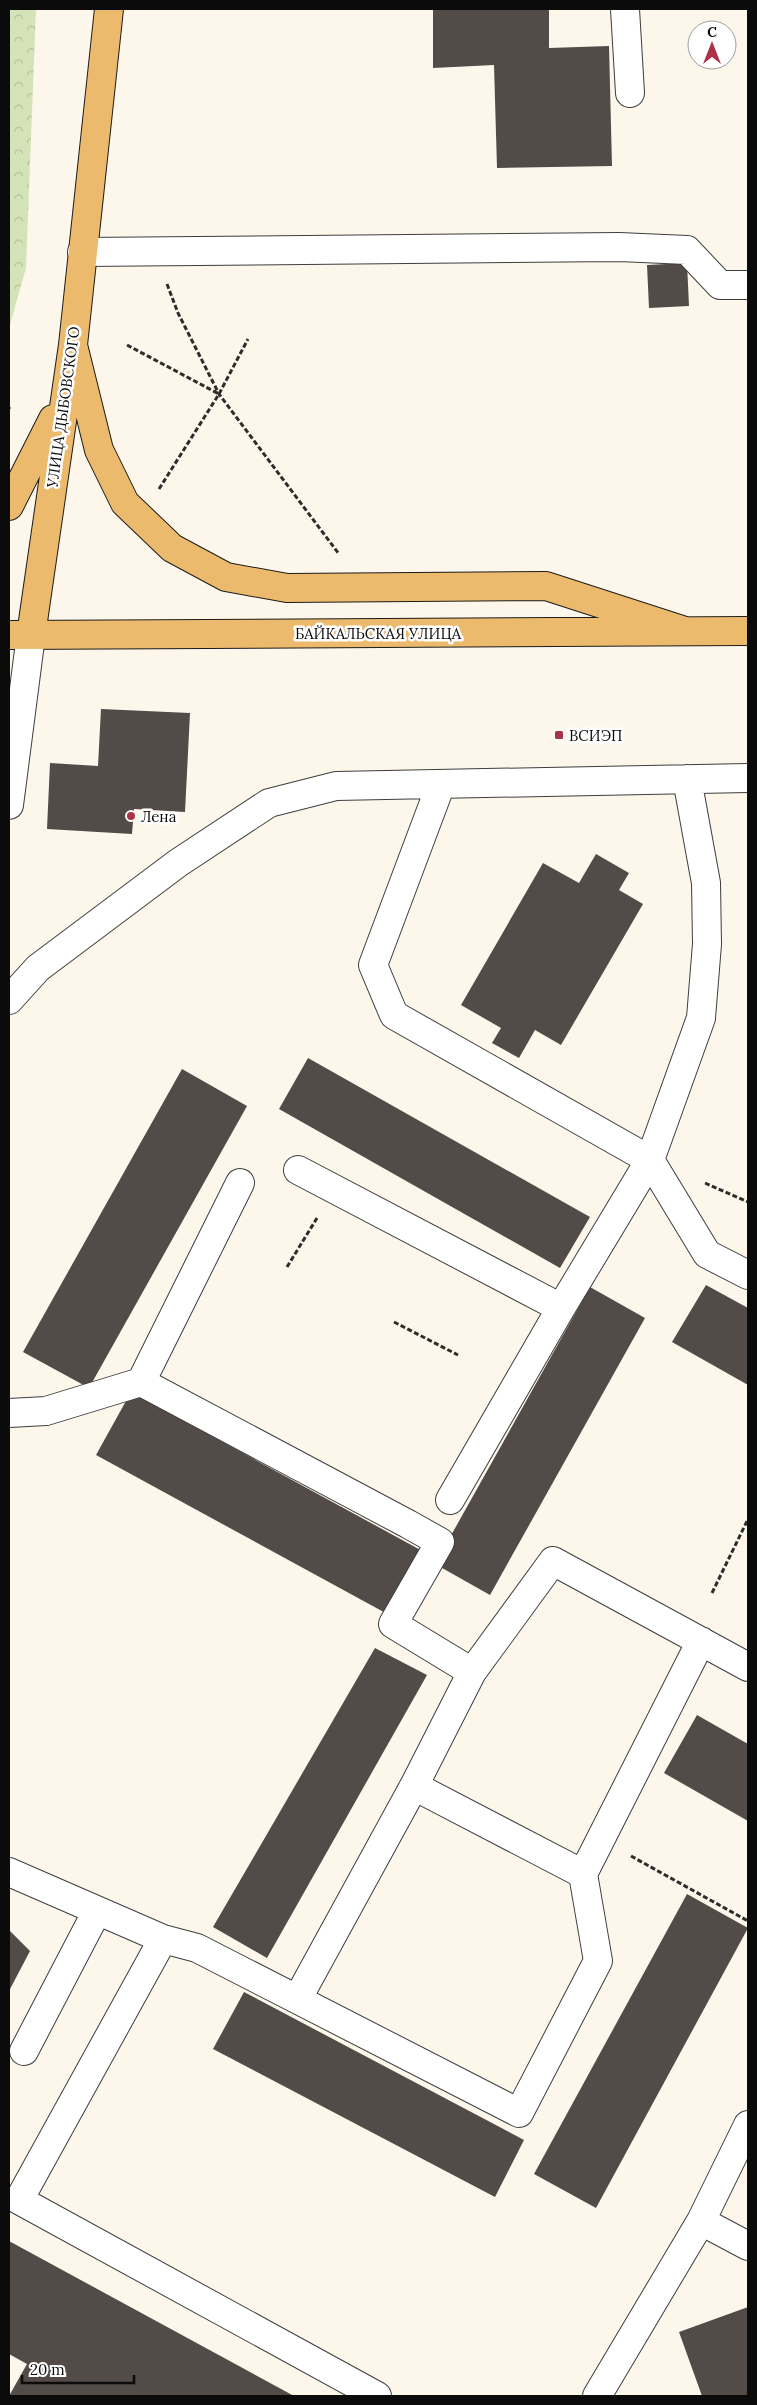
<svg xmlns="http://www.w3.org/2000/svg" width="757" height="2405" font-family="Lora,serif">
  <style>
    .park { fill: url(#park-crowns) }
    .building { fill: #524b48 }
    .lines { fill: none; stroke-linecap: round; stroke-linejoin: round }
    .minor-casing { stroke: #3e3e3e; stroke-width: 30 }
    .major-casing { stroke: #1c1c1c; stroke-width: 30 }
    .path { stroke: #2d2d2d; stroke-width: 3; stroke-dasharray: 5 2.5; stroke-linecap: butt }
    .minor { stroke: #fff; stroke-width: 28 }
    .major { stroke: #ebba6d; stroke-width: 28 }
    .poi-dot { fill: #ac3249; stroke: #fff; stroke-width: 2 }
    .labels { text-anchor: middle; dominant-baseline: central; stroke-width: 5; stroke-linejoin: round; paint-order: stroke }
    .street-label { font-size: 15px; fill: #0b0b0b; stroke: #fff }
    .poi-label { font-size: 15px; fill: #0b0b0b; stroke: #fff; text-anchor: start }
  </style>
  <defs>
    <pattern id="park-crowns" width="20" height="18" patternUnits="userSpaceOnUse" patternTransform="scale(1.25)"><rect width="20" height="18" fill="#d5e3b8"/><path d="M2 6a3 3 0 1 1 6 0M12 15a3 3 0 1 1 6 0" fill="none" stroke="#b6c19d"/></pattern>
  </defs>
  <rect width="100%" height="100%" fill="#fdf7eb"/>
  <path class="park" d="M9,9H36L26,268L9,328Z"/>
  <path class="building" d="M433,9H549V48L609,46L612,166L497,168L494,65L433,68Z
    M687,263L689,306L649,308L647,265Z
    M101,709L190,713L185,812L134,809L132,834L47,829L50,763L98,766Z
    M596,854L629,873L619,890L643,904L561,1045L535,1030L519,1058L492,1043L501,1028L461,1005L543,863L579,883Z
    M308,1058L590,1217L560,1268L279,1109Z
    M182,1069L247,1106L89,1388L23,1352Z
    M706,1285L748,1308V1385L672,1342Z
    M590,1287L645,1318L490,1595L435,1564Z
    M131,1392L426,1553L391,1616L96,1455Z
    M375,1648L427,1675L267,1958L213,1927Z
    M697,1715L748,1744V1821L664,1773Z
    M687,1894L748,1928L596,2208L534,2174Z
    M9,1930L30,1951L9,1991Z
    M244,1992L524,2140L495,2197L213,2049Z
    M9,2241L294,2396H9L27,2364L9,2354Z
    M748,2307V2396H702L679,2332Z"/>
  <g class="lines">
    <g class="minor-casing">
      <path id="minor" d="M625,9L630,93
        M82,252L619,247L687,250L720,285H748
        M441,784L373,965L394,1015L650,1160L707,1254L748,1275
        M9,805L31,635
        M9,1000L38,968L178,863L269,803L336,786L748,778
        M298,1170L561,1308L650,1160L701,1018L707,944L706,883L687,779
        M141,1382L240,1183
        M9,1413L46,1411L141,1382L408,1524L440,1542L393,1624L472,1672
        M450,1500L561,1308
        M414,1786L583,1874
        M9,1872L163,1939L197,1948L519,2113L598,1961L583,1874L701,1641
        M163,1939L19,2200L377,2396
        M298,1998L414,1786L472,1672L553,1561L748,1667
        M24,2051L97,1911
        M701,2221L748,2125
        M597,2396L701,2221L748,2246"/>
    </g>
    <g class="major-casing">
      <path id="major" d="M73,345L99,450L125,503L172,548L226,577L287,588L546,586L682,630
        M9,506L53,419
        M9,635L748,631
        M31,635L73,345L109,9"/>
    </g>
    <path class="path" d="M167,284L178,313L219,394L339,554
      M127,345L219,394
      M9,408L10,409
      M159,489L219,394L248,339
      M705,1183L748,1202
      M287,1267L317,1218
      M394,1322L458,1355
      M712,1593L748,1519
      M631,1856L748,1921"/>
    <use href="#minor" class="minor"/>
    <use href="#major" class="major"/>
  </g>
  <g class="poi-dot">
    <rect x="554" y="730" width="10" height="10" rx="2.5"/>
    <circle cx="131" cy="816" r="5"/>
  </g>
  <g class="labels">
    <g class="street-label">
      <text transform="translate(63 407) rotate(-82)">УЛИЦА ДЫБОВСКОГО</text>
      <text x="378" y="633">БАЙКАЛЬСКАЯ УЛИЦА</text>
    </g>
    <g class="poi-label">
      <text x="569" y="735">ВСИЭП</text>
      <text x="141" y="816">Лена</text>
    </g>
  </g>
  <rect width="757" height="2405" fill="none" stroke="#0b0b0b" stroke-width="20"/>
  <g transform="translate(712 45)"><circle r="24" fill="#ffffff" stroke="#9d9d9d"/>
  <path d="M0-4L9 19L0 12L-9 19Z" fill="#ac3249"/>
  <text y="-8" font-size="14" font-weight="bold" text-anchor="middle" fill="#0b0b0b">С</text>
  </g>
  <path d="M22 2375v8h112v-8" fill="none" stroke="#0b0b0b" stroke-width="2.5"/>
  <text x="30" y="2375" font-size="15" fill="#0b0b0b" stroke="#ffffff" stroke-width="4" paint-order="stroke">20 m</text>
</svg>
